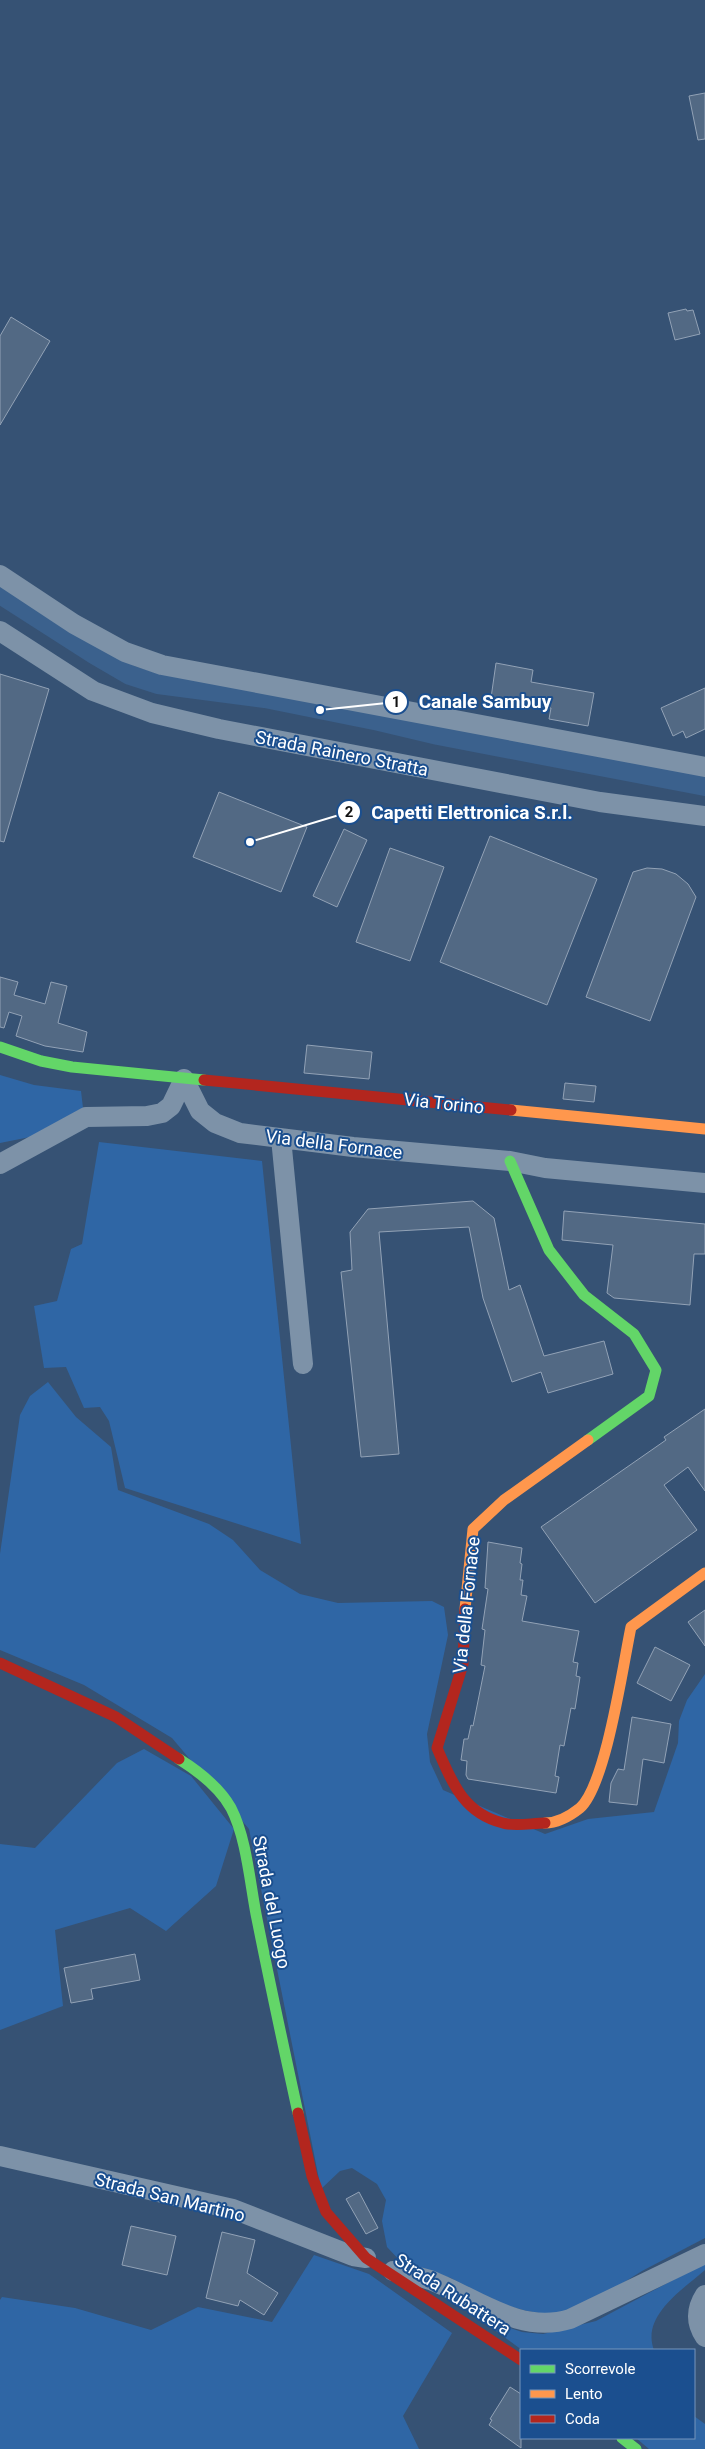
<svg xmlns="http://www.w3.org/2000/svg" width="705" height="2449" font-family="Roboto,sans-serif">
  <style>
    .green { fill: #2f66a5 }
    .lines { fill: none; stroke-linecap: round; stroke-linejoin: round }
    .canal { stroke: #3b618d; stroke-width: 20 }
    .building { fill: #526984; stroke: #92a2b6 }
    .street { stroke: #7d92a8; stroke-width: 20 }
    .fast { stroke: #63d668; stroke-width: 11 }
    .slow { stroke: #ff974d; stroke-width: 11 }
    .jam { stroke: #b3261e; stroke-width: 11 }
    .labels { text-anchor: middle; dominant-baseline: central; stroke-width: 4; stroke-linejoin: round; paint-order: stroke }
    .street-label { font-size: 18px; fill: #fff; stroke: #1b4f8f }
    .leader { fill: none; stroke: #fff; stroke-width: 2 }
    .callout-dot { fill: #fff; stroke: #1b4f8f; stroke-width: 2 }
    .mark-label { font-size: 15px; text-anchor: middle; font-weight: bold; fill: #111 }
    .callout-label { font-size: 19px; text-anchor: middle; font-weight: bold; fill: #fff; stroke: #1b4f8f; stroke-width: 4; stroke-linejoin: round; paint-order: stroke }
  </style>
  <rect width="100%" height="100%" fill="#365274"/>
  <path class="green" d="M0,1075L34,1085L81,1091L83,1108L30,1137L0,1143Z
    M99,1142L262,1161L301,1544L125,1488L109,1421L100,1407L84,1408L66,1367L44,1368L34,1306L57,1301L71,1249L82,1244Z
    M48,1382L76,1417L111,1447L118,1490L209,1524L233,1540L260,1570L300,1594L338,1603L432,1601L444,1607L448,1635L427,1734L430,1762L443,1790L545,1834L588,1819L654,1812L678,1743L679,1721L687,1700L705,1674V2238L642,2271L586,2306L557,2316L527,2311L486,2300L451,2278L403,2264L387,2247L382,2221L386,2200L377,2184L352,2168L340,2171L321,2189L249,1829L172,1738L84,1685L0,1650V1554L20,1415L30,1396Z
    M144,1749L191,1776L234,1829L216,1886L166,1931L130,1908L55,1930L63,2006L0,2030V1844L35,1848L117,1763Z
    M314,2255L369,2274L452,2333L403,2416L419,2449H0V2300L2,2297L75,2308L151,2330L198,2307L272,2322Z
    M705,2263V2270C682,2290 641,2316 654,2350H522L492,2328L501,2325L522,2332L543,2334L596,2321Z
    M694,2416L705,2424V2449H649L636,2438H694Z"/>
  <g class="lines">
    <path class="canal" d="M0,594L94,654L130,675L158,684L265,698L379,721L438,735L705,786"/>
  </g>
  <path class="building" d="M705,93V139L698,140L689,96Z
    M686,309L687,311L693,310L700,334L675,340L668,313Z
    M11,317L50,341L0,425V336Z
    M496,663L533,670L531,682L594,693L588,726L549,719L551,708L491,698Z
    M0,674L49,689L4,842L0,841Z
    M705,688V729L686,738L683,731L673,736L661,708Z
    M219,792L307,827L281,892L193,857Z
    M344,829L367,840L337,907L313,896Z
    M490,836L597,879L547,1005L440,962Z
    M390,848L444,867L410,961L356,942Z
    M647,868L662,869L676,874L688,884L696,897L650,1021L586,997L633,872Z
    M0,977L18,982L14,995L45,1004L51,982L67,986L58,1023L87,1032L83,1052L45,1046L16,1036L22,1016L9,1012L4,1028L0,1027Z
    M307,1045L372,1052L369,1079L304,1073Z
    M565,1083L596,1086L594,1102L563,1099Z
    M473,1201L494,1218L509,1290L520,1285L544,1356L604,1341L613,1374L548,1393L541,1372L512,1382L483,1298L469,1227L379,1232L399,1454L361,1457L341,1272L352,1270L350,1232L368,1209Z
    M564,1211L705,1224V1254H694L690,1305L614,1298L607,1293L613,1245L562,1240Z
    M705,1409V1491L688,1467L664,1485L697,1530L595,1603L541,1527L666,1440L664,1437Z
    M488,1542L522,1548L520,1563L522,1564L520,1580H523L521,1595L527,1596L522,1621L579,1631L573,1662L578,1663L576,1676L580,1677L575,1709L571,1708L564,1746L560,1745L555,1776L559,1777L556,1793L468,1779L466,1775L467,1761L461,1760L464,1739H468L471,1725L473,1726L485,1666L481,1665L485,1630L482,1629L488,1589L485,1588Z
    M705,1610V1646L688,1622Z
    M655,1647L690,1665L671,1701L637,1683Z
    M632,1717L671,1724L664,1763L643,1759L637,1805L609,1802L611,1783L618,1769L624,1770Z
    M135,1954L140,1980L91,1989L93,1999L71,2003L64,1968Z
    M359,2192L378,2228L366,2234L346,2199Z
    M131,2226L176,2236L167,2275L122,2265Z
    M222,2232L255,2240L247,2273L278,2293L264,2315L240,2300L238,2306L206,2298Z
    M510,2387L521,2394V2448L489,2425L492,2420L490,2419Z"/>
  <g class="lines">
    <path class="street" d="M0,575L74,624L125,652L162,665L705,767
      M0,631L93,691L152,713L219,729L600,802L705,816
      M184,1079L200,1111L215,1123L240,1133L353,1147L510,1161L545,1168L705,1183
      M281,1138L303,1364
      M0,1164L86,1117L147,1116L162,1113L171,1106L184,1079
      M0,2156L233,2209L353,2256L366,2258
      M393,2271C405,2274 418,2276 430,2280C475,2297 519,2335 570,2319L705,2254
      M705,2295C696,2309 695,2322 705,2337"/>
    <path class="fast" d="M0,1047L41,1061L72,1067L204,1080
      M510,1161L549,1250L584,1295L634,1334L656,1370L649,1396L588,1440
      M179,1759C198,1771 220,1788 231,1808C247,1839 250,1885 257,1919C270,1984 284,2049 298,2113
      M622,2438L636,2449"/>
    <path class="slow" d="M511,1110L705,1129
      M465,1609L473,1529L504,1500L588,1440
      M545,1823C558,1823 570,1816 580,1808C606,1785 623,1665 631,1627L705,1573"/>
    <path class="jam" d="M204,1080L511,1110
      M465,1609L463,1664L437,1748C452,1782 463,1813 503,1823C515,1827 532,1823 545,1823
      M0,1663L116,1717L179,1759
      M298,2113L312,2176L326,2212L366,2258L521,2360"/>
  </g>
  <g class="labels">
    <g class="street-label">
      <text transform="translate(342 753) rotate(11)">Strada Rainero Stratta</text>
      <text transform="translate(444 1103) rotate(6)">Via Torino</text>
      <text transform="translate(334 1144) rotate(7)">Via della Fornace</text>
      <text transform="translate(466 1605) rotate(-84)">Via della Fornace</text>
      <text transform="translate(272 1902) rotate(79)">Strada del Luogo</text>
      <text transform="translate(170 2197) rotate(14)">Strada San Martino</text>
      <text transform="translate(453 2294) rotate(33)">Strada Rubattera</text>
    </g>
  </g>
  <path class="leader" d="M320 710L396 702M250 842L349 812"/>
  <g class="callout-dot">
    <circle cx="320" cy="710" r="5"/>
    <circle cx="250" cy="842" r="5"/>
    <circle cx="396" cy="702" r="12"/>
    <circle cx="349" cy="812" r="12"/>
  </g>
  <g class="mark-label">
    <text x="396" y="707">1</text>
    <text x="349" y="817">2</text>
  </g>
  <g class="callout-label">
    <text x="485" y="708">Canale Sambuy</text>
    <text x="472" y="819">Capetti Elettronica S.r.l.</text>
  </g>
  <rect x="520" y="2349" width="175" height="90" fill="#1b4f8f" stroke="#7695bc"/>
  <rect x="530" y="2365" width="25" height="8" fill="#63d668" stroke="#7695bc"/>
  <text x="565" y="2374" font-size="15" fill="#ffffff">Scorrevole</text>
  <rect x="530" y="2390" width="25" height="8" fill="#ff974d" stroke="#7695bc"/>
  <text x="565" y="2399" font-size="15" fill="#ffffff">Lento</text>
  <rect x="530" y="2415" width="25" height="8" fill="#b3261e" stroke="#7695bc"/>
  <text x="565" y="2424" font-size="15" fill="#ffffff">Coda</text>
</svg>
